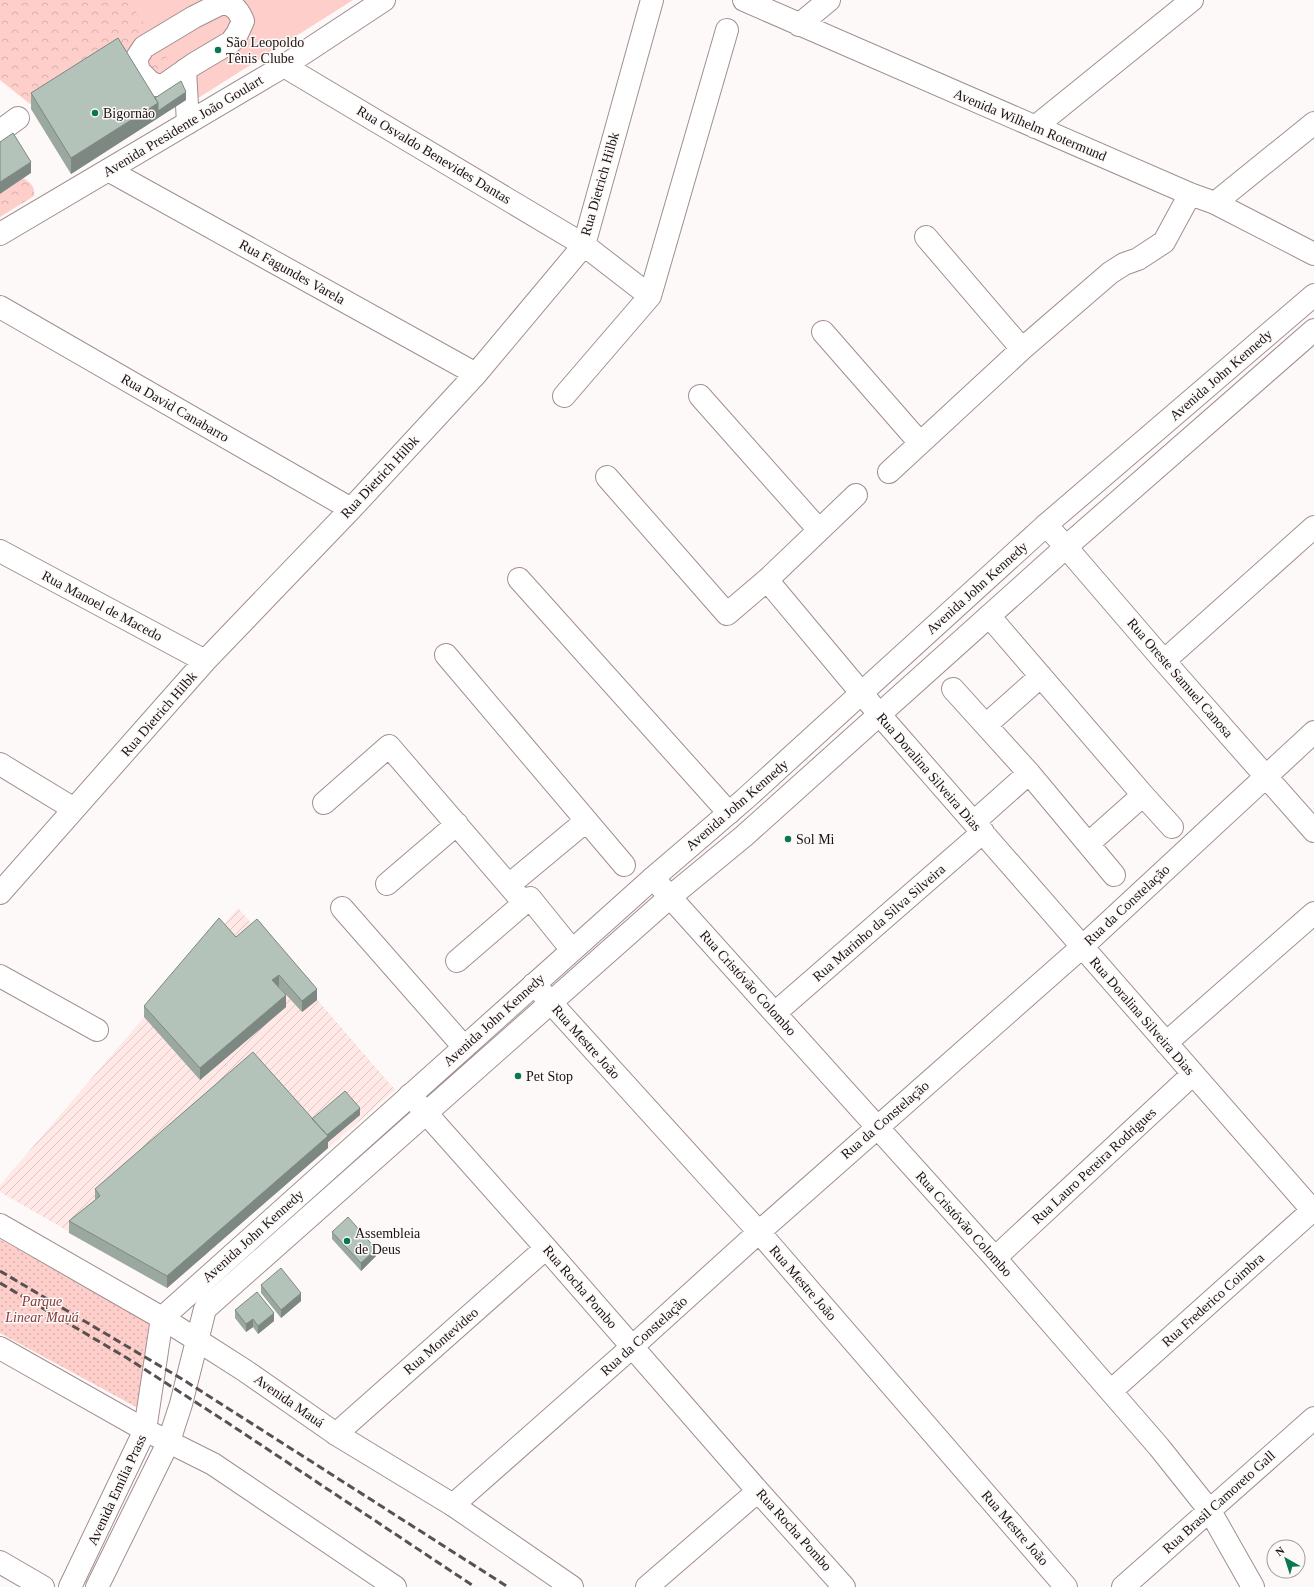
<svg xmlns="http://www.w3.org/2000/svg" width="1314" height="1587" font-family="'Times New Roman',serif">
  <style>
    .industrial { fill: url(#industrial-furrows) }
    .forest { fill: url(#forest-crowns) }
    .park { fill: url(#park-dots) }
    .garden { fill: #fececa }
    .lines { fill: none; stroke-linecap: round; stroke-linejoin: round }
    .minor-casing { stroke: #a18f8e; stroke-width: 24 }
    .major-casing { stroke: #a18f8e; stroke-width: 24 }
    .minor { stroke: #fff; stroke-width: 22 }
    .major { stroke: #fff; stroke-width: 22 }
    .rail { stroke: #575251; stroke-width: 3; stroke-dasharray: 8 4; stroke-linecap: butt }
    .wall { fill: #9aa8a0 }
    .shaded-wall { fill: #7d8882 }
    .building { fill: #b3c3ba; stroke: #7d8882 }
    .poi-dot { fill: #087853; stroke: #fdf9f9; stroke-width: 1.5 }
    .labels { text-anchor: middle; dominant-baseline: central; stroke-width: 3; stroke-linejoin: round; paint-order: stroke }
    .poi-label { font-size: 14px; fill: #191312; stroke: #fdf9f9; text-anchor: start }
    .street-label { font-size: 14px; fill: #191312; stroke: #fdf9f9 }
    .park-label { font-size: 14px; font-style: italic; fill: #843b39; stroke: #fdf9f9 }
  </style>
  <defs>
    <pattern id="industrial-furrows" width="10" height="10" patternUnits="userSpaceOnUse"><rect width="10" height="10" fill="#ffe8e6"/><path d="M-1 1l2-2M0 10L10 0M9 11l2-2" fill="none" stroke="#dac6c4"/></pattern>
    <pattern id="forest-crowns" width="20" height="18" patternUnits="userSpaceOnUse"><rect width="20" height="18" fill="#fececa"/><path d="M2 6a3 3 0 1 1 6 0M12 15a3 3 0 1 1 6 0" fill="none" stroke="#d9b0ac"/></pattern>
    <pattern id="park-dots" width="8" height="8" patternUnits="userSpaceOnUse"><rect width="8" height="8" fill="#fececa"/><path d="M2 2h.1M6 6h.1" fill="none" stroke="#d9b0ac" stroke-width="1.8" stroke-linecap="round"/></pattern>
  </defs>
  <rect width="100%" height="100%" fill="#fdf9f9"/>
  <path class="industrial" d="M238,908L395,1090L167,1288L0,1192V1185Z"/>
  <path class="forest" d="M0,0H160L211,61L152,98L119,47L30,104L0,80Z
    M23,178C31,183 35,186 34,196L0,217V194Z"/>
  <path class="park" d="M0,1239L146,1321L153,1330L142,1404L136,1407L0,1333Z"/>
  <path class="garden" d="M128,0H353L195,100Z"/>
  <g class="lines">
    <g class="minor-casing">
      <path id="minor" d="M744,0L1190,194L1215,203L1314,254
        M224,2C235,6 239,11 243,21L237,34L231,42L194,64L164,85H155L149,81L139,71L136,59L144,47L194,17Z
        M799,25L829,0
        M284,66L584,245L650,296
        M185,70L188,123
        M1035,127L1192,0
        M0,131L18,118
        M108,170L476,374
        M1215,203L1314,123
        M0,234L284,66L384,0
        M926,237L1022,349
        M0,307L351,509
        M823,332L920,443
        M564,396L650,296L727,30
        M700,396L819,530
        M889,472L1022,349L1110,273L1124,264L1138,259L1164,242L1190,194
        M607,477L727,614L767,580L856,495
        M1046,525L1066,547L1164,661L1314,831
        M0,551L205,661
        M519,579L729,813
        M767,580L879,714L1314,1212
        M989,616L1143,795
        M446,655L624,865
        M1164,661L1314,527
        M953,689L1029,773
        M986,725L1041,676
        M0,764L74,809
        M324,803L389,746L524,903
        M974,822L1029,773L1114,875
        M1088,844L1143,795L1172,827
        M653,878L995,1258L1159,1447L1210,1511L1253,1587
        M387,884L457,824
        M509,885L586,821
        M0,893L205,661L351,509L476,374L584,245L652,0
        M342,908L464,1047
        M457,961L530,898L572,950
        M0,976L97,1030
        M534,984L759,1232L1066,1587
        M775,1013L983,832
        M1166,1043L1314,913
        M410,1095L546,1248L758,1491L844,1587
        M995,1258L1193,1074
        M0,1348L145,1430L70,1587
        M1111,1391L1314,1209
        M336,1434L546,1248
        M453,1505L632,1347L759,1232L1082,947L1314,732
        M0,1562L43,1587
        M97,1587L169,1441
        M647,1587L758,1491
        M1123,1587L1314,1418"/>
    </g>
    <g class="major-casing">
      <path id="major" d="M0,1225L162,1318L197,1340L244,1370L336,1434L453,1505L572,1587
        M169,1441L181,1404L205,1309L670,897L744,836L1066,547L1314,330
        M395,1587L213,1464L145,1430L162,1318L653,878L745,799L1046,525L1314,295"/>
    </g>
    <use href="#minor" class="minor"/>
    <use href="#major" class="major"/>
    <path class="rail" d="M0,1271L182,1379L508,1587
      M0,1283L127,1358L228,1423L475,1587"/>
  </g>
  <path class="wall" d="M31,93L155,98L186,100L71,174L31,109Z
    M236,937L317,1000L302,1012L279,987L286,1007L200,1080L144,1017V1006Z
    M360,1115L328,1142V1148L167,1288L69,1233V1221L95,1200V1189L312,1119Z
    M332,1232L376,1256L361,1271L332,1239Z
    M261,1285L301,1301L281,1318L261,1293Z
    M235,1310L274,1321L258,1334L253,1327L246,1332L235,1318Z"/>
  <path class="shaded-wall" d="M186,92V100L71,174V158L158,103Z
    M31,162V173L0,194V182Z
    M279,975V987L272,992V980Z
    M317,989V1000L302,1012V1001Z
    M286,995V1007L200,1080V1068Z
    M360,1108V1115L328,1142V1148L167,1288V1276L325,1137Z
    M376,1249V1256L361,1271V1263Z
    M301,1293V1301L281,1318V1310Z
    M274,1313V1321L258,1334V1326Z
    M253,1319V1327L246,1332V1324Z"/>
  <path class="building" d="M118,38L158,103L71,158L31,93Z
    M181,81L186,92L158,111V103L155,98Z
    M13,133L31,162L0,182V142Z
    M219,918L236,937L257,919L317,989L302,1001L279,975L272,980L286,995L200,1068L144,1006Z
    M253,1052L328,1136L167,1276L69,1221L100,1196L95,1189Z
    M345,1091L360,1108L327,1135L312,1119Z
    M348,1217L376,1249L361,1263L332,1232Z
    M281,1268L301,1293L281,1310L261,1285Z
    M257,1292L274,1313L258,1326L253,1319L246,1324L235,1310Z"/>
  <g class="poi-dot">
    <circle cx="218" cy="50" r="4"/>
    <circle cx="95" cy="113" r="4"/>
    <circle cx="788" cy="839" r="4"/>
    <circle cx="518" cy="1076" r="4"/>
    <circle cx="347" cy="1241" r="4"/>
  </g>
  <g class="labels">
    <g class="poi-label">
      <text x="226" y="42">São Leopoldo<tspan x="226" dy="16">Tênis Clube</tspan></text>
      <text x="103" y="113">Bigornão</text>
      <text x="796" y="839">Sol Mi</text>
      <text x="526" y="1076">Pet Stop</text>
      <text x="355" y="1233">Assembleia<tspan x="355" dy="16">de Deus</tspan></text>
    </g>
    <g class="street-label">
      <text transform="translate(1030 125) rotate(23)">Avenida Wilhelm Rotermund</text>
      <text transform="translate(183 126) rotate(-31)">Avenida Presidente João Goulart</text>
      <text transform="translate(434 155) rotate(31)">Rua Osvaldo Benevides Dantas</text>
      <text transform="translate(600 184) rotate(-74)">Rua Dietrich Hilbk</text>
      <text transform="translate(292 272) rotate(29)">Rua Fagundes Varela</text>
      <text transform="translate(1221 375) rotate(-41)">Avenida John Kennedy</text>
      <text transform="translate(175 408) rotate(30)">Rua David Canabarro</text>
      <text transform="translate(380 477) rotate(-47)">Rua Dietrich Hilbk</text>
      <text transform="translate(977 588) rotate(-42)">Avenida John Kennedy</text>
      <text transform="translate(102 606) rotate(28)">Rua Manoel de Macedo</text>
      <text transform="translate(1180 678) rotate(49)">Rua Oreste Samuel Canosa</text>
      <text transform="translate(159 714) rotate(-49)">Rua Dietrich Hilbk</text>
      <text transform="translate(929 772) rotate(49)">Rua Doralina Silveira Dias</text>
      <text transform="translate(737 805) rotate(-41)">Avenida John Kennedy</text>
      <text transform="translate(1127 905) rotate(-43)">Rua da Constelação</text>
      <text transform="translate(879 923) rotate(-41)">Rua Marinho da Silva Silveira</text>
      <text transform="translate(748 983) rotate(48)">Rua Cristóvão Colombo</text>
      <text transform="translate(1142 1016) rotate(49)">Rua Doralina Silveira Dias</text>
      <text transform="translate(494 1020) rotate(-42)">Avenida John Kennedy</text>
      <text transform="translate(586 1042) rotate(48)">Rua Mestre João</text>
      <text transform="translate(885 1120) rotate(-41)">Rua da Constelação</text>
      <text transform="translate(1094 1166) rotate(-43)">Rua Lauro Pereira Rodrigues</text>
      <text transform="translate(964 1224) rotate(48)">Rua Cristóvão Colombo</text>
      <text transform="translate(253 1236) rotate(-42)">Avenida John Kennedy</text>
      <text transform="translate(803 1283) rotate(49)">Rua Mestre João</text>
      <text transform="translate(580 1287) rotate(49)">Rua Rocha Pombo</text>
      <text transform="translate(1213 1300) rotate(-42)">Rua Frederico Coimbra</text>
      <text transform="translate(644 1336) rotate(-42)">Rua da Constelação</text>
      <text transform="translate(441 1341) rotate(-41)">Rua Montevideo</text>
      <text transform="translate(289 1401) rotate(35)">Avenida Mauá</text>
      <text transform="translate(117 1490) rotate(-65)">Avenida Emília Prass</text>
      <text transform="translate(1219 1502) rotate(-42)">Rua Brasil Camoreto Gall</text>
      <text transform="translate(1015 1528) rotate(49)">Rua Mestre João</text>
      <text transform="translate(794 1530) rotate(48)">Rua Rocha Pombo</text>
    </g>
    <g class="park-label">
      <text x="42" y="1301">Parque<tspan x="42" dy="16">Linear Mauá</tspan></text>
    </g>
  </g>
  <g transform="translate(1286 1559) rotate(321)"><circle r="19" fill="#fdf9f9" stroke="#a29d9d"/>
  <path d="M0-3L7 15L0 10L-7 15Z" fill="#087853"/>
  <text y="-6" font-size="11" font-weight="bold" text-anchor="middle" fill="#191312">N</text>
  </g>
</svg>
